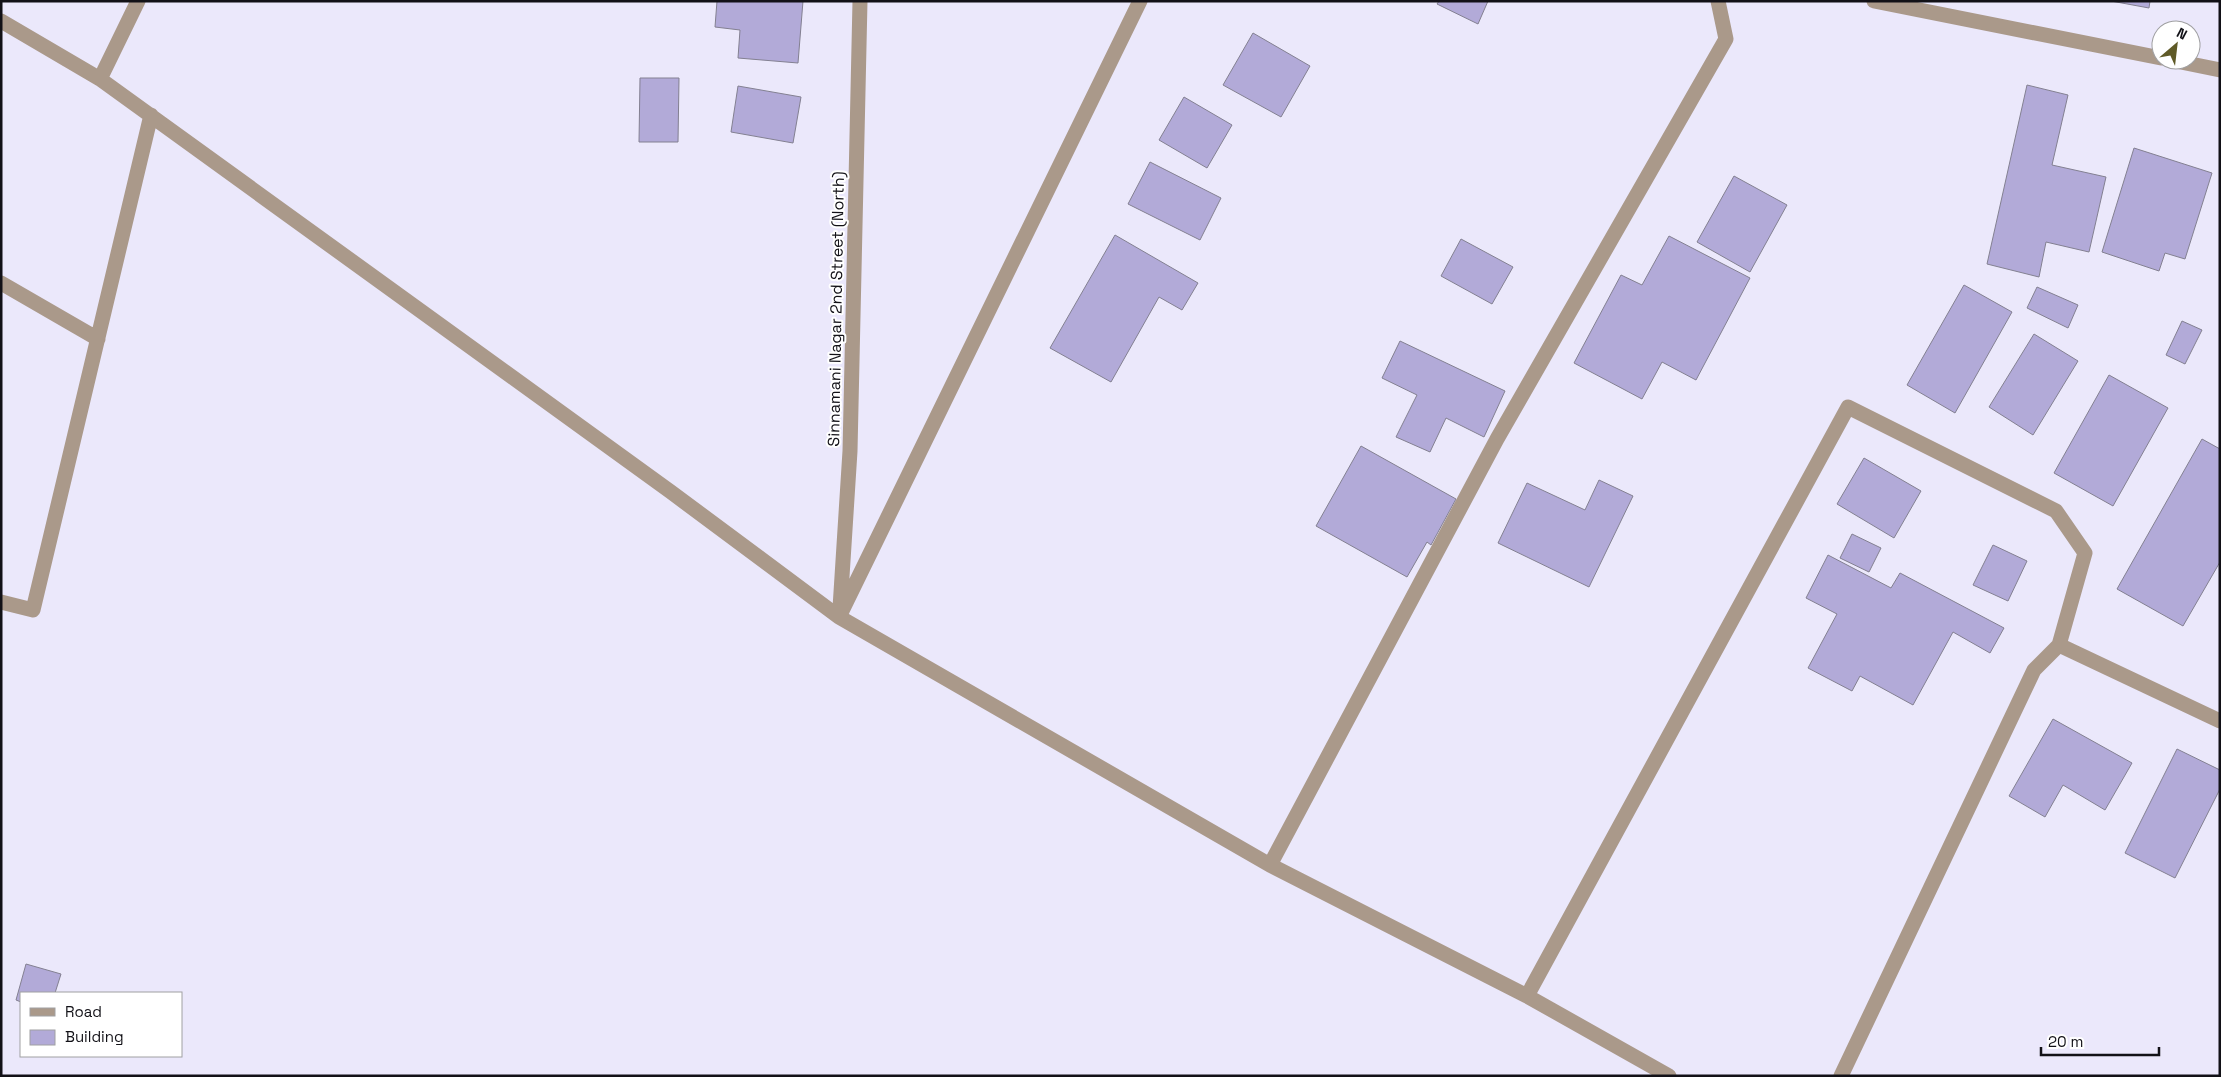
<svg xmlns="http://www.w3.org/2000/svg" width="2221" height="1077" font-family="'Space Grotesk',sans-serif">
  <style>
    .building { fill: #b2aad8; stroke: #838091 }
    .lines { fill: none; stroke-linecap: round; stroke-linejoin: round }
    .minor { stroke: #aa998a; stroke-width: 15 }
    .labels { text-anchor: middle; dominant-baseline: central; stroke-width: 4; stroke-linejoin: round; paint-order: stroke }
    .street-label { font-size: 16px; fill: #121117; stroke: #fff }
  </style>
  <rect width="100%" height="100%" fill="#ebe8fb"/>
  <path class="building" d="M717,1H803L798,63L738,58L740,30L715,27Z
    M1439,1H1488L1478,24L1437,4Z
    M2111,1H2150L2149,8Z
    M1253,33L1310,66L1281,117L1223,85Z
    M640,78H679L678,142H639Z
    M2027,85L2068,95L2052,165L2106,177L2089,252L2046,242L2039,277L1987,264Z
    M738,86L801,97L793,143L731,132Z
    M1184,97L1232,125L1207,168L1159,140Z
    M2134,148L2212,173L2185,259L2165,253L2159,271L2102,252Z
    M1150,162L1221,198L1200,240L1128,204Z
    M1734,176L1787,205L1750,272L1697,242Z
    M1115,235L1198,283L1182,310L1159,297L1111,382L1050,348Z
    M1669,236L1750,278L1696,380L1662,362L1642,399L1574,363L1621,275L1642,285Z
    M1461,239L1513,267L1492,304L1441,276Z
    M1964,285L2012,312L1955,413L1907,385Z
    M2037,287L2078,305L2068,328L2027,308Z
    M2182,321L2202,330L2185,364L2166,355Z
    M2034,334L2078,361L2033,435L1989,407Z
    M1400,341L1505,391L1484,437L1446,418L1430,452L1396,437L1417,395L1382,378Z
    M2109,375L2168,408L2113,506L2054,473Z
    M2202,439L2220,449V562L2183,626L2117,589Z
    M1361,446L1456,499L1431,545L1427,542L1407,577L1316,526Z
    M1864,458L1921,491L1894,538L1837,504Z
    M1599,480L1633,496L1589,587L1498,543L1527,483L1585,510Z
    M1852,534L1881,548L1869,572L1840,558Z
    M1993,545L2027,561L2008,601L1973,585Z
    M1828,555L1891,588L1900,573L2004,628L1990,653L1953,632L1913,705L1860,676L1852,691L1808,668L1837,614L1806,598Z
    M2053,719L2132,763L2105,810L2063,785L2045,817L2009,796Z
    M2177,749L2220,770V789L2175,878L2125,853Z
    M26,964L61,974L55,993H21V1002L16,1000Z"/>
  <g class="lines">
    <path class="minor" d="M1874,1L2161,58
      M1,21L100,79L671,492L839,617L1270,865L1527,996L1669,1076
      M2171,60L2220,70
      M100,79L138,1
      M1,283L98,339
      M1,602L33,610L151,115
      M840,608L850,451L860,1
      M839,617L1140,1
      M2059,645L2220,721
      M1270,865L1497,439L1726,39L1718,1
      M1527,996L1848,407L2056,511L2085,553L2059,645L2034,670L1841,1076"/>
  </g>
  <g class="labels">
    <g class="street-label">
      <text transform="translate(836 309) rotate(-89)">Sinnamani Nagar 2nd Street (North)</text>
    </g>
  </g>
  <rect width="2221" height="1077" fill="none" stroke="#121117" stroke-width="5"/>
  <rect x="20" y="992" width="162" height="65" fill="#ffffff" stroke="#a0a0a2"/>
  <rect x="30" y="1008" width="25" height="8" fill="#aa998a" stroke="#a0a0a2"/>
  <text x="65" y="1017" font-size="15" fill="#121117">Road</text>
  <rect x="30" y="1030" width="25" height="15" fill="#b2aad8" stroke="#a0a0a2"/>
  <text x="65" y="1042" font-size="15" fill="#121117">Building</text>
  <g transform="translate(2176 45) rotate(28)"><circle r="24" fill="#ffffff" stroke="#a0a0a2"/>
  <path d="M0-4L9 19L0 12L-9 19Z" fill="#5f5a27"/>
  <text y="-8" font-size="14" font-weight="bold" text-anchor="middle" fill="#121117">N</text>
  </g>
  <path d="M2041 1047v8h118v-8" fill="none" stroke="#121117" stroke-width="2.5"/>
  <text x="2048" y="1047" font-size="15" fill="#121117" stroke="#ffffff" stroke-width="4" paint-order="stroke">20 m</text>
</svg>
